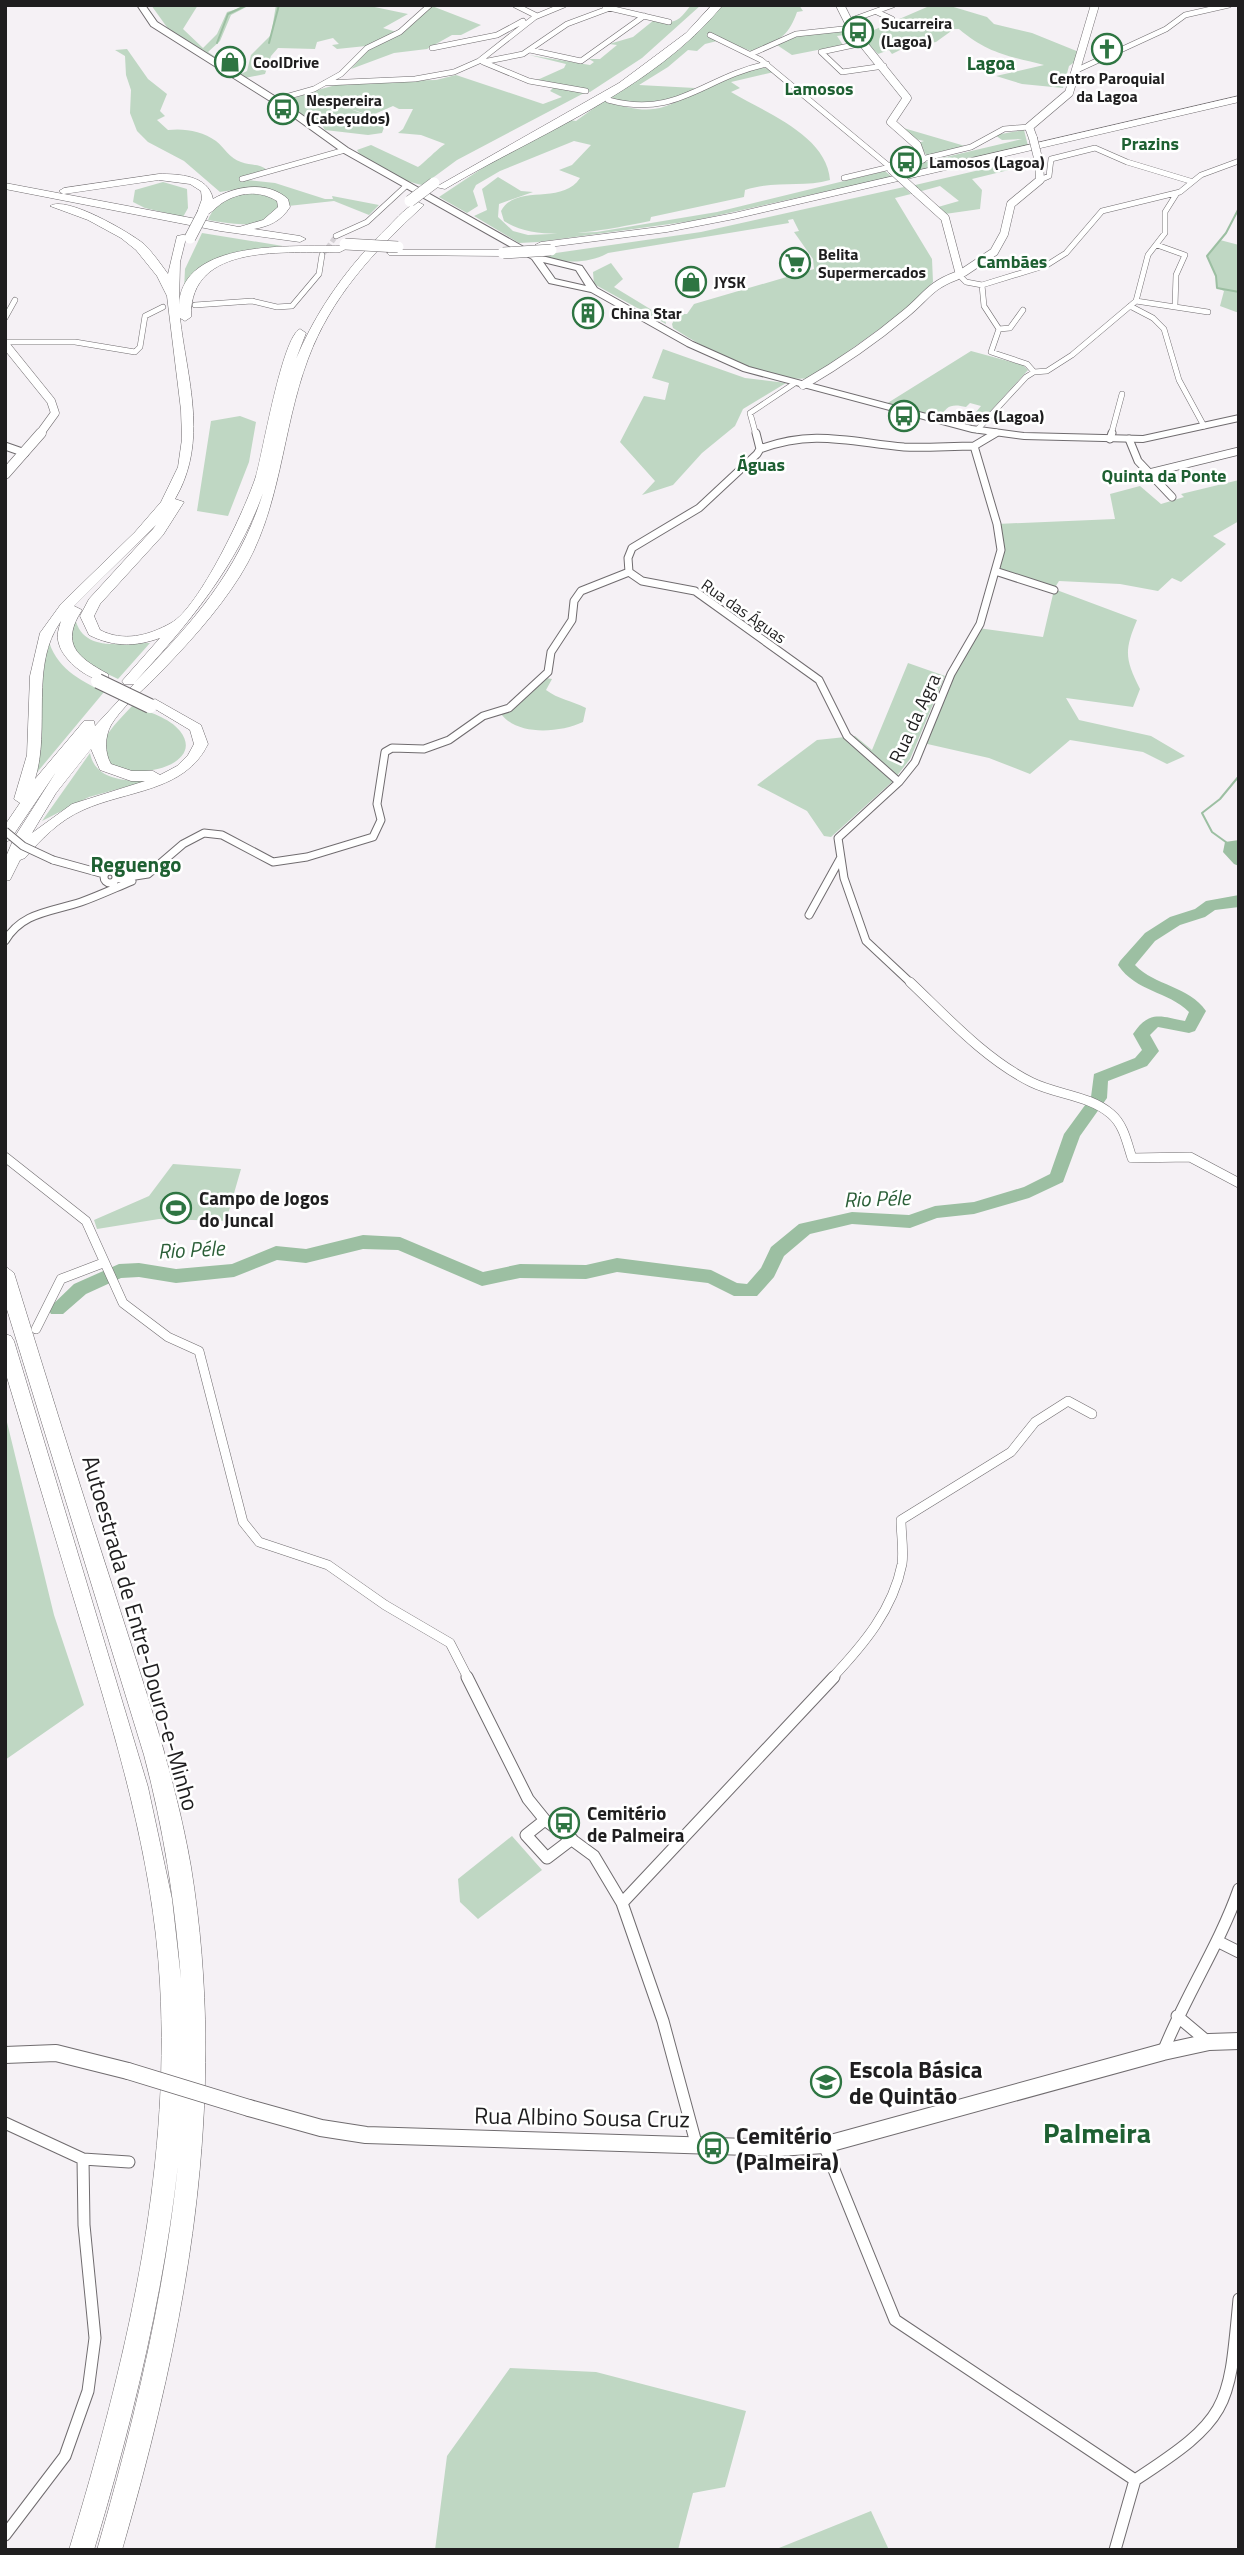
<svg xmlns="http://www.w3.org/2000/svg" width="1244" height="2555" font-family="'Titillium Web',sans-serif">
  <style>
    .green { fill: #bfd7c3 }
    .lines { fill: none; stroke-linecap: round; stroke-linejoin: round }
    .stream { stroke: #9cbfa2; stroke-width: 2 }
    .river { fill: #9cbfa2; fill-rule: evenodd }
    .street-tunnel { stroke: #d5d1d5; stroke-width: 5; stroke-dasharray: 5 2.5; stroke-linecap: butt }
    .street-far3-casing { stroke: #706c6f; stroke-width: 6 }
    .street-far2-casing { stroke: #706c6f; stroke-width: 9 }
    .street-far1-casing { stroke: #706c6f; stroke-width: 10 }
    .street-casing { stroke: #706c6f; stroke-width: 13 }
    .secondary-far2-casing { stroke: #706c6f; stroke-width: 9 }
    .secondary-far1-casing { stroke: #706c6f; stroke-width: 11 }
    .secondary-casing { stroke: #706c6f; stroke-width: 18 }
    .primary-casing { stroke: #706c6f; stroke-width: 2 }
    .highway-casing { stroke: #706c6f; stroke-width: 1 }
    .street-far3 { stroke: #fff; stroke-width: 5 }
    .street-far2 { stroke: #fff; stroke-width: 7 }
    .street-far1 { stroke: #fff; stroke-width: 9 }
    .street { stroke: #fff; stroke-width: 11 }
    .secondary-far2 { stroke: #fff; stroke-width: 8 }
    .secondary-far1 { stroke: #fff; stroke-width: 10 }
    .secondary { stroke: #fff; stroke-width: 16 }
    .primary { fill: #fff; fill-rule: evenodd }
    .highway { fill: #fff; fill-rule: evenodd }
    .street-bridge-casing { stroke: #706c6f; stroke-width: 9; stroke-linecap: butt }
    .secondary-bridge-far1-casing { stroke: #706c6f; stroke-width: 9; stroke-linecap: butt }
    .secondary-bridge-casing { stroke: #706c6f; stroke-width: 18; stroke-linecap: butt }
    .highway-bridge-far1-casing { stroke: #706c6f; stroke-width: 12; stroke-linecap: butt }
    .highway-bridge-casing { stroke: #706c6f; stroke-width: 16; stroke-linecap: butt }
    .street-bridge { stroke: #fff; stroke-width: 7 }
    .secondary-bridge-far1 { stroke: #fff; stroke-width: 8 }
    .secondary-bridge { stroke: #fff; stroke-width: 16 }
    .highway-bridge-far1 { stroke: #fff; stroke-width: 11 }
    .highway-bridge { stroke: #fff; stroke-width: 14 }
    .labels { text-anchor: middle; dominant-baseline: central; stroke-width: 5; stroke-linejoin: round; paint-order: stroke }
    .far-poi-label { font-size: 16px; font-weight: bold; fill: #1f1e1f; stroke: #fff; text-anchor: start }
    .far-street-label { font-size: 16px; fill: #1f1e1f; stroke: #fff }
    .far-neighbourhood-label { font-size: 18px; font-weight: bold; fill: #1e6032; stroke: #fff }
    .far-quarter-label { font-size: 19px; font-weight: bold; fill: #1e6032; stroke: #fff }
    .street-label { font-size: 19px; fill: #1f1e1f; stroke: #fff }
    .poi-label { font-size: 19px; font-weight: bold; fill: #1f1e1f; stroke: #fff; text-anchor: start }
    .neighbourhood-label { font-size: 21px; font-weight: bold; fill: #1e6032; stroke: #fff }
    .water-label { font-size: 21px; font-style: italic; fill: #2b5f38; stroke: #fff }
    .near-street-label { font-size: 23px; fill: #1f1e1f; stroke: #fff }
    .near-poi-label { font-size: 23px; font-weight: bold; fill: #1f1e1f; stroke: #fff; text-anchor: start }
    .near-quarter-label { font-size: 28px; font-weight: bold; fill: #1e6032; stroke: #fff }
  </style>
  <rect width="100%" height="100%" fill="#f5f1f5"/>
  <path class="green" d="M151,5H198L183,29L203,48L217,34L227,12L250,5L231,15L220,41L208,52L234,69L169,30Z
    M276,5H365L408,14L383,28L397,32L366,46L337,49L332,45L339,44L333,38L317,42L315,49L278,48L271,56L265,74L245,78L241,74L247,71L251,55L271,35Z
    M691,5H701L642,58L590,92L535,81L564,68L566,64L529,55L590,65L594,62L589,59H600L617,45L609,44L633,37L654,20C675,25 679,21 691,5Z
    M723,5H799L803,11L797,12C788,38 777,42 751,51L706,34L717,41L705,44L697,51L688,50L668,67L639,85L695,88C664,110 642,104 607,99L680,49Z
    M947,5L987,17L994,24L1032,33L1079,52L1076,61L1069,66L1063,88L1022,84L996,76L1044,65C1008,56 987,53 959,29H954L936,42L906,47L892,54L889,50L878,54L860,36L927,7Z
    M432,6L481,25L461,35H452L427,49L394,53L351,69L369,49L403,32Z
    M848,31L852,34L837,36L843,45L792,55L777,45L797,35Z
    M127,49L148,79L167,94L160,111L165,116L157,120L168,130C184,128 202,131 216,141C225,148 229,158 241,162C250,166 259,163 267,170L239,179L275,183L325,199H333L332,196L379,205L369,215L334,201L288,206L281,196L239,189L220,192L184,161L148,142L137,131L130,113L131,90L126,75L125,56L115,50Z
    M763,67L774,72L731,82L740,88L731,92C764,112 827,135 830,180C802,188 774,180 745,190L744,197L651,217L650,221C610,229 539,245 504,221L501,211C516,183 562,206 580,178L559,170L572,165L591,145L574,141L500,171L476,185L473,191L478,206L467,213L439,197L493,161L570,120L576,121L605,100C664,123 672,100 721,78C733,72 749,70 763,67Z
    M456,75L543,104L562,97L550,91L554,87L586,92L457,160L423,185C407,183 364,164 357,150L371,145L418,167C423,164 436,150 445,144L421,135L398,133L403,129L413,109H399L393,106L370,116C343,103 333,114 310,92L347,82L436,80Z
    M308,93L323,107L347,108L386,122L382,133L368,135L325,130L320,122L308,120L287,105L289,100Z
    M900,127L965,146L927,156L918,143L924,141L915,139Z
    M1024,130L1028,146L901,175L895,169L1022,139L1002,140L995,135Z
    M1031,158L1034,164L972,179L982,190L980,209L945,214L938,207L959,201L940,186L918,192L911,186Z
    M885,171L892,177L692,221L538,242L519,243L474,216L487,210L482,189L498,177L521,191L533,192L499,204L498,217L513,231L528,235L597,232L717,212Z
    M163,182L187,189L188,208L183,217L145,208L133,202L135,190Z
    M904,187L911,194L895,198L932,259L933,282L910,307L811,378C764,384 711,352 673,328L672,324L677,314H687L694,304L814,269L813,259L794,232L799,231L793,219L788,220L789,223L608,253C591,263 562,265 542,255L701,232Z
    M259,193L276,199L280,208C261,231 234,224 208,220C217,198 236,194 259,193Z
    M202,233L283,246L233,254L184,290L185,269Z
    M1220,240L1239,245V313L1220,306L1224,291L1217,288L1216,276L1207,256Z
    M611,263L623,279L614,287L665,318L666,324L594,284L593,272Z
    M663,349L745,378L786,383L743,409L735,426L702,453L673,485L642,495L655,481L620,442L644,396L665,400L669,383L652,378Z
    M971,351L1023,365L1028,370L987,415L976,412L981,406L970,403L966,407C954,404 945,404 941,419L886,404Z
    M240,416L256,422L249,462L228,516L197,511L211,421Z
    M1239,480V521L1213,536L1226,544L1181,582L1172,578L1158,591L1120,584L1059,581L1054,589L1137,620C1124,651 1125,659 1140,689L1133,707L1066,698L1079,720L1151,736L1185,756L1167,764L1143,752L1070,740L1030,774L989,758L923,743L951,674L978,628L1043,637L1054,590L995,571L1001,550L997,524L1115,519L1110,494L1140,486L1161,504L1184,497L1181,494Z
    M75,618C83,654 124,642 150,643L118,679C89,665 60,654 75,618Z
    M48,638C55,667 79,680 104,692L34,776C47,728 36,683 48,638Z
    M908,663L945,676L910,759L893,781L831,837L824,836L807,811L757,785L817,740L855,736L872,750Z
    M546,678L552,679L546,690C558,699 572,701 586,708L583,722C559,733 518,736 501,714L515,707Z
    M133,705C148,712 170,718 180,731C215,776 80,790 105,739C111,727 124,715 133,705Z
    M90,753C95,780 125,781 147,781L89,797L42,821Z
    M173,1164L241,1169L226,1221L159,1219L97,1229L94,1220L149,1196Z
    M5,1414L54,1615L84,1705L5,1760Z
    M512,1836L542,1870L478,1919L460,1902L458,1879Z
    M510,2368L596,2372L746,2411L725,2487L693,2493L678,2550H435L447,2456Z
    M871,2511L889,2550H774Z"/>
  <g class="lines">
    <path class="stream" d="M217,43L228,14L247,5
      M269,43L279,5
      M1239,208L1226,233L1207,256L1216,276L1217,288L1239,292
      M1239,360V372
      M1230,845L1212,832L1202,813L1220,799L1239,776"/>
    <path class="river" d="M1239,840V866L1234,864L1223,852L1225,842Z
      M1239,895V907L1215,910L1205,917L1180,925L1155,941L1135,965C1155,986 1189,986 1206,1011L1195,1031L1189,1033L1158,1027L1150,1035L1159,1051L1147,1066L1108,1081L1107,1098L1080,1136L1063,1182L1029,1198L974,1214L937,1218L910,1228L852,1224L810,1234L784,1256L774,1277L757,1296H734L708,1283L617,1272L586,1279L520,1278L482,1286L398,1250L363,1249L306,1263L277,1260L234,1277L176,1283L139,1277L121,1278L86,1294L63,1314H51L48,1309L74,1284L119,1264L139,1263L176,1269L232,1264L276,1246L306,1249L363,1235L400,1237L483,1272L520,1264L586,1265L617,1258L711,1270L737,1283L747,1284L761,1268L771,1247L799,1224L852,1212L909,1215L935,1206L974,1202L1024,1187L1050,1174L1064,1134L1091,1097L1094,1074L1135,1058L1142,1050L1133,1034C1149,1010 1160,1016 1185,1021L1189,1012C1168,991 1136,992 1118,965L1120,961L1145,933L1170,917L1195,909L1206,901Z"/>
    <path class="street-tunnel" d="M323,254L336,236"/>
    <g class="street-far3-casing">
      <path id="street-far3" d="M515,5L537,16
        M605,7L669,22
        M877,12L892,19
        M849,21L893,5
        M710,35L761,60L890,167
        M863,43L821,52L842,72L884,66
        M432,48L497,35L523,21
        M530,50L581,61L644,16
        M751,54L796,34L852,28
        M483,62L523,54L567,24L610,8
        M483,62L529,81L586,91
        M1077,70L1166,29L1185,15L1229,5
        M325,83L415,79L454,72L479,61L535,17L564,5
        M275,100L314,89L341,74L367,48L400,32L430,5
        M608,100C678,119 703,77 767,64
        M922,159L971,147L1004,129L1029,127
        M844,178L890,167
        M242,179L345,150
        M1040,180L1049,176L1051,159L1095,148L1127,162L1190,181
        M336,236L367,222L407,185
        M1157,245L1185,255L1176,275L1175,306
        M960,276L966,282L982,285L1047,265L1066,253L1102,211L1180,192L1201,175L1239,161
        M982,285L984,306L999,329L991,352L1027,364L1034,372
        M1136,301L1208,312
        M195,305L252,301L277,307L292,306L319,274L322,255
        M1130,306L1153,318L1164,329L1179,380L1204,426
        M5,318L15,300
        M999,329L1010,328L1023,310
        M5,342H75L135,352L140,347L145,316L163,307
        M977,430L1026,377L1034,372L1047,371L1072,355L1136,301L1148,255L1165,233V212L1177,193
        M756,435L750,413L795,383
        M993,435L997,433
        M1111,435L1122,394"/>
    </g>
    <g class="street-far2-casing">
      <path id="street-far2" d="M1110,439L1112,433
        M1129,439L1138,461L1172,497
        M5,446L25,453
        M760,449C813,429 850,442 904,447C927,448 951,446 974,446
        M1149,473L1239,451
        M995,571L1054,590
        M629,572L642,581L695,591L819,680L847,736L899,782
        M629,572L628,558L632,548L699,508L757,454L760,449L756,433
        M53,860L104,874
        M104 877a6 6 0 1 1 12 0a6 6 0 1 1-12 0Z
        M116,879L148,874L183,844L204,833L222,835L273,862L307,857L373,837L381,820L377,804L385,752L392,748L424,749L449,740L483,716L509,708L548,672L551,652L572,620L574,601L581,591L629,572
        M809,915L840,859
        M5,941C22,912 51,912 81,902C98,896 115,888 132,881
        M912,984L866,941L844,878L838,838L899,782L915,762L951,674L980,624L1001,550L997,524L974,446L996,433"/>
    </g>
    <g class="street-far1-casing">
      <path id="street-far1" d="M910,982C947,1017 985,1059 1031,1082C1057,1095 1089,1095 1111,1114C1124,1125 1127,1143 1132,1158L1190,1157L1239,1183
        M5,1157L86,1221L123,1303L168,1337L199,1351L243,1522L259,1542L328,1565L385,1605L450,1643L468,1678
        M36,1329L61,1279L103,1263
        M832,1678C863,1645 893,1610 902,1564C904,1550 901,1534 901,1520L1011,1452L1035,1422L1068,1401L1092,1414"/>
    </g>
    <g class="street-casing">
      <path id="street" d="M467,1677L528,1799L545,1820L594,1856L622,1903L663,2021L696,2143
        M545,1820L526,1835L547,1858L572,1839
        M622,1903L834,1677
        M1217,1941L1239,1952
        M1177,2016L1208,2042
        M1163,2052C1185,1996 1219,1946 1239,1889
        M5,2123L83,2159L129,2162
        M824,2145L895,2320L1135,2480
        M1135,2480C1230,2418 1229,2409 1239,2299
        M5,2535L65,2456L88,2391L95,2338L84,2225L83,2159
        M1115,2550L1135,2480"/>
    </g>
    <g class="secondary-far2-casing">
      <path id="secondary-far2" d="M840,5L853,31L907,98L891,122L917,145L922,159L890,167L892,170
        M1033,138L1029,127L1069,93L1095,5
        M915,191L945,218L959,271
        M964,272L994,252L1004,234L1011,204L1040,180L1039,162
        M5,344L51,401L55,413L39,435
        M803,385C839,364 873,341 905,314C926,297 929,286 956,276"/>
    </g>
    <g class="secondary-far1-casing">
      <path id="secondary-far1" d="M5,474L41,433"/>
    </g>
    <g class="secondary-casing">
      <path id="secondary" d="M5,2055L56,2053L128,2071
        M249,2108L321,2128L366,2135L778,2148L824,2145L1163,2052L1209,2042L1239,2041"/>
    </g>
    <g class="primary-casing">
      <path id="primary" d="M137,5H145L157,22L284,102L348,148L538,255L582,266L597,288L693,342L749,367L972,426L1024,433L1143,436L1239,415V421L1143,442L1024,439L972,432L743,371L687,346L591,292L549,283L532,259L342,152L278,106L151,26ZM543,262L576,270L586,286L555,279Z"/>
    </g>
    <g class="highway-casing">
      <path id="highway" d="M712,5H723C651,92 539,133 445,189L436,187L619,83L686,33Z
        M1239,96V102L734,219L667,232L541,248L535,245L541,242L667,226L734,213Z
        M159,174C179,174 208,175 213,199C235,186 267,180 288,199L290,207C281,221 270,226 254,229L300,236L306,239L300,242L220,231L5,189V183L63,194L59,191L64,188ZM159,180L190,184L201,191L202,199L197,213L203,216C211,214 215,208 222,203C239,192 259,190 277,201L278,207L263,220L239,227L64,194Z
        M418,202L424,205L422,207C374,251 331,297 308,359C281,431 282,509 240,576C216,614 186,646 155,678C141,692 121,708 111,725C105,736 104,752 111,764L132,771H153L160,775L177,766L188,755L194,744L190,730L150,706L148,703L155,699L201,725L208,744C185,792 127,790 83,810C60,820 41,839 25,858L20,860L10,880L5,881V859L14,838L56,772L10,840L5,842V825L20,803L14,799L27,755L30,676L40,633L61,604L135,532L161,502L178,467L182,439L181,410L167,296L157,276L136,250L121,238L88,220L50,206C66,195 129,232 144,244C153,253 160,263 168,274L177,236L187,234L180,262L179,305C182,238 294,247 340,246L346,249L340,252C288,254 189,241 191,317L185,321L180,318C187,379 209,441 175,499L184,502L163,535L100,604L94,616L100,630C123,642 148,636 171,623C199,608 246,508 256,476C263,452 282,337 300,329L306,333L296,359C318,307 349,265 389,226C397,218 407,206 418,202ZM263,493C238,573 192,623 135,682C187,626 237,566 263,493ZM156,525L153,529L89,599L80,616L89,635C113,647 135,647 160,638L122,681L124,684H134L95,726L94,721H84L35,779C51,729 29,665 61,621C59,628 56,635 59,644C63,660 90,683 108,680V674C77,657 60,644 82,610L74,606ZM91,749L100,770L131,781H145L72,804L32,833L56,793Z
        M393,250H503L509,253L503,256L389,255L387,253Z
        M5,1266L14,1273C47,1380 80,1487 115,1594C143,1683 175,1774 191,1867C229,2101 187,2326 122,2550H97C134,2423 164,2297 178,2165C163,2297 132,2423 94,2550H69C125,2365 171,2177 160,1983C153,1857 115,1735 79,1616C54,1534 30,1453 5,1371V1334L11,1336L14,1341L148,1787L172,1899L181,1979C175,1903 164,1830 144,1755L5,1303Z"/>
    </g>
    <use href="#street-far3" class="street-far3"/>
    <use href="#street-far2" class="street-far2"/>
    <use href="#street-far1" class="street-far1"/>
    <use href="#street" class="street"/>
    <use href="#secondary-far2" class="secondary-far2"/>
    <use href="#secondary-far1" class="secondary-far1"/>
    <use href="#secondary" class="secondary"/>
    <use href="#primary" class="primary"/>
    <use href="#highway" class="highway"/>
    <g class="street-bridge-casing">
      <path id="street-bridge" d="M5,831L23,846L53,860"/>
    </g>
    <g class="secondary-bridge-far1-casing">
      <path id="secondary-bridge-far1" d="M1033,138L1039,162
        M892,170L915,191"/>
    </g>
    <g class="secondary-bridge-casing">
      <path id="secondary-bridge" d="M128,2071L249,2108"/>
    </g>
    <g class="highway-bridge-far1-casing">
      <path id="highway-bridge-far1" d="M410,201L434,183
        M190,238L203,213
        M345,244L398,247
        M503,253L551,250"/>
    </g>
    <g class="highway-bridge-casing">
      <path id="highway-bridge" d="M98,681L150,706"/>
    </g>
    <use href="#street-bridge" class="street-bridge"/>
    <use href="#secondary-bridge-far1" class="secondary-bridge-far1"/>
    <use href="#secondary-bridge" class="secondary-bridge"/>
    <use href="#highway-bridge-far1" class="highway-bridge-far1"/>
    <use href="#highway-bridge" class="highway-bridge"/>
  </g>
  <defs>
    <g id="bus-ring" transform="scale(1.575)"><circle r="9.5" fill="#fff" stroke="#2e7542" stroke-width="1.5"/><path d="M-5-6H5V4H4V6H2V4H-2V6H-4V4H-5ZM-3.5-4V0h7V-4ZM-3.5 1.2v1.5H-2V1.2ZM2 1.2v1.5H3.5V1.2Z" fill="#2e7542"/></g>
    <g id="church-ring" transform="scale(1.575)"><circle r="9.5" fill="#fff" stroke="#2e7542" stroke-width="1.5"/><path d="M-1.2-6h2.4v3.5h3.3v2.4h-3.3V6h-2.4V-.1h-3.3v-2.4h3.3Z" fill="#2e7542"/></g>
    <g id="shop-ring" transform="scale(1.575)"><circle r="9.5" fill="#fff" stroke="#2e7542" stroke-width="1.5"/><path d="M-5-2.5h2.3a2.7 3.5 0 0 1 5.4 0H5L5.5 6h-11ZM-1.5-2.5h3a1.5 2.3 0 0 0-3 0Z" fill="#2e7542"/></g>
    <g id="supermarket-ring" transform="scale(1.575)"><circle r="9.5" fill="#fff" stroke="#2e7542" stroke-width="1.5"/><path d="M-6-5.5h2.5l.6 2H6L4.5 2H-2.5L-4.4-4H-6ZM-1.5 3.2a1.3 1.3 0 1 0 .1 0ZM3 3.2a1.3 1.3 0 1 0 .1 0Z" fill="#2e7542"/></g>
    <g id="building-ring" transform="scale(1.575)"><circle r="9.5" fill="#fff" stroke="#2e7542" stroke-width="1.5"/><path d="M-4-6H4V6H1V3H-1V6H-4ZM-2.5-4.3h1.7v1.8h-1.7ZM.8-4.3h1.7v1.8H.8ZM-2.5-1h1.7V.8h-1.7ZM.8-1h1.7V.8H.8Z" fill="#2e7542"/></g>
    <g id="stadium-ring" transform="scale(1.575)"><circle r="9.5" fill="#fff" stroke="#2e7542" stroke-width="1.5"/><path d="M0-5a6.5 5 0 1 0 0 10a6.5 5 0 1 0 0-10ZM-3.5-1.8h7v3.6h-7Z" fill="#2e7542"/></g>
    <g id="school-ring" transform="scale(1.575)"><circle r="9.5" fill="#fff" stroke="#2e7542" stroke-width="1.5"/><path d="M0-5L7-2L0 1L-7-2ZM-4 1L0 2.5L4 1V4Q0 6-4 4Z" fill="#2e7542"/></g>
  </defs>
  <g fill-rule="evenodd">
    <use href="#bus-ring" x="858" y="32"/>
    <use href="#church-ring" x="1107" y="49"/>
    <use href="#shop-ring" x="230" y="62"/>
    <use href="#bus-ring" x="283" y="109"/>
    <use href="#bus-ring" x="906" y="162"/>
    <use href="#supermarket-ring" x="795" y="263"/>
    <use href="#shop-ring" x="691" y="282"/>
    <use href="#building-ring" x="588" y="313"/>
    <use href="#bus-ring" x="904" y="416"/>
    <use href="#stadium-ring" x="176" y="1208"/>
    <use href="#bus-ring" x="564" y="1823"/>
    <use href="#school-ring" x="826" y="2082"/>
    <use href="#bus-ring" x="713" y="2148"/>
  </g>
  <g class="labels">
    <g class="far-poi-label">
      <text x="881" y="23">Sucarreira<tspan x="881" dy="18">(Lagoa)</tspan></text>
      <text x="253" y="62">CoolDrive</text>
      <text x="1107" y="78" text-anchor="middle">Centro Paroquial<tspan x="1107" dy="18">da Lagoa</tspan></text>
      <text x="306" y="100">Nespereira<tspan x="306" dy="18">(Cabeçudos)</tspan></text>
      <text x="929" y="162">Lamosos (Lagoa)</text>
      <text x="818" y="254">Belita<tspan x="818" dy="18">Supermercados</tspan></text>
      <text x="714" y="282">JYSK</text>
      <text x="611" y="313">China Star</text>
      <text x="927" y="416">Cambães (Lagoa)</text>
    </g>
    <g class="far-street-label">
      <text transform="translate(744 611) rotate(35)">Rua das Águas</text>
    </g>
    <g class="far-neighbourhood-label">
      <text x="819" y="88">Lamosos</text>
      <text x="1150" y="143">Prazins</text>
      <text x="1012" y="261">Cambães</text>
      <text x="761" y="464">Águas</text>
      <text x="1164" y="475">Quinta da Ponte</text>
    </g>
    <g class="far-quarter-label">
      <text x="991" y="62">Lagoa</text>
    </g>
    <g class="street-label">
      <text transform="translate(914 718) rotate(-65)">Rua da Agra</text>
    </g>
    <g class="poi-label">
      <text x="199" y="1197">Campo de Jogos<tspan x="199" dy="22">do Juncal</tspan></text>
      <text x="587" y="1812">Cemitério<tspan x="587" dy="22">de Palmeira</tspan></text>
    </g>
    <g class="neighbourhood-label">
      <text x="136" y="864">Reguengo</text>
    </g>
    <g class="water-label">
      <text transform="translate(877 1198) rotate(-2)">Rio Péle</text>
      <text transform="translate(191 1249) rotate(-3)">Rio Péle</text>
    </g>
    <g class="near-street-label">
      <text transform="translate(141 1633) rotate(74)">Autoestrada de Entre-Douro-e-Minho</text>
      <text transform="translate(582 2117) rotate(1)">Rua Albino Sousa Cruz</text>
    </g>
    <g class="near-poi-label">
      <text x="849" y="2069">Escola Básica<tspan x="849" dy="26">de Quintão</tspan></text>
      <text x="736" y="2135">Cemitério<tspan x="736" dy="26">(Palmeira)</tspan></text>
    </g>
    <g class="near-quarter-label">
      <text x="1097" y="2132">Palmeira</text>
    </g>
  </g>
  <rect width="1244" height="2555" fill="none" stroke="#1f1e1f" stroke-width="14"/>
</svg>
